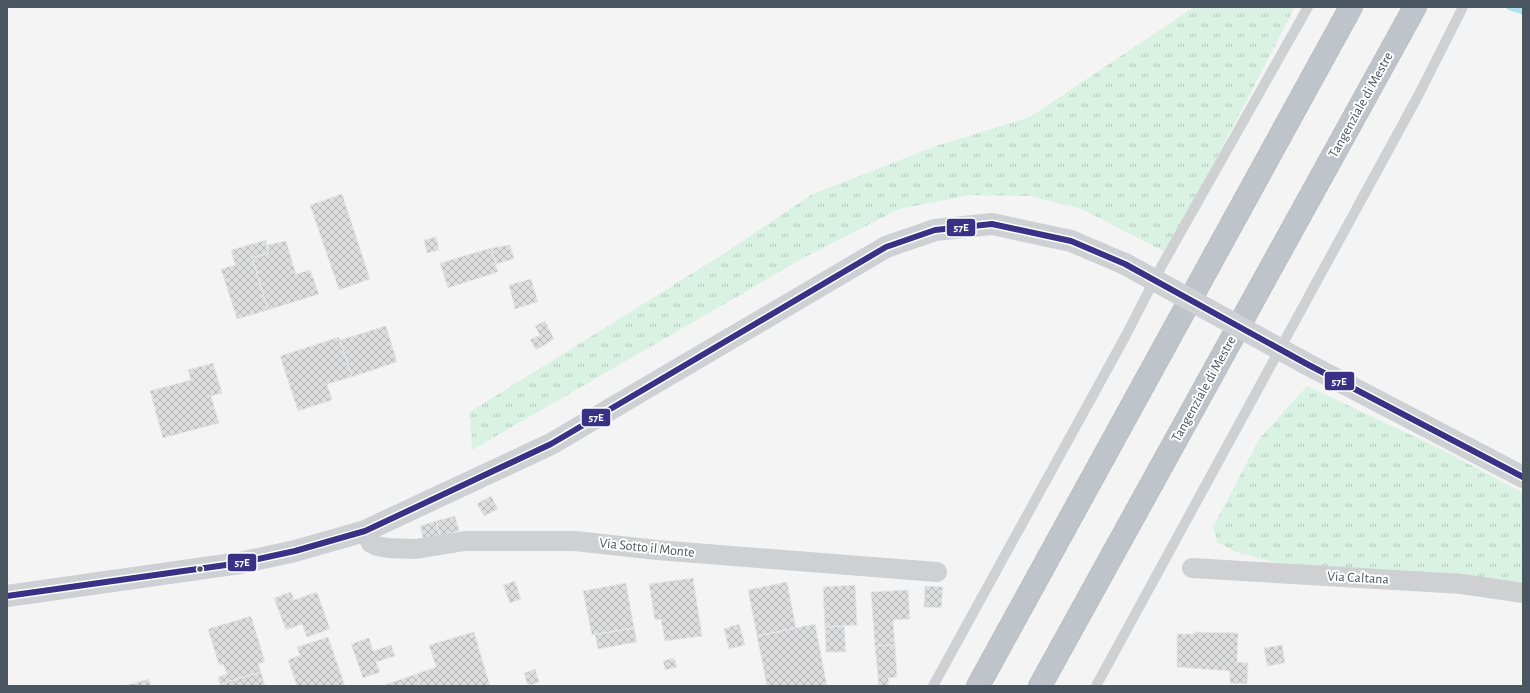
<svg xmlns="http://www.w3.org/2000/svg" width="1530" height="693" font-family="'Alegreya Sans',sans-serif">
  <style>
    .grass { fill: url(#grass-tufts) }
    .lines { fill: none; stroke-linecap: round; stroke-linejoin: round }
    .stream { stroke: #aee2f0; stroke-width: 7 }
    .building { fill: url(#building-cross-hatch); stroke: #e5e6e7 }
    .motorway-casing { stroke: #b9bec3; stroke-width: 24 }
    .service { stroke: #ced0d2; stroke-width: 10 }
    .minor { stroke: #ced0d2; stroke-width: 20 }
    .secondary { stroke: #ced0d4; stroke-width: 22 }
    .motorway { stroke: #bec4c9; stroke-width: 22 }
    .secondary-bridge { stroke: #ced0d4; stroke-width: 22 }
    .bus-1-casing { stroke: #fff; stroke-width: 9 }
    .bus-1 { stroke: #393185; stroke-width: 6 }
    .bus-dot { fill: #4a5661; stroke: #fff; stroke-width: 1.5 }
    .labels { text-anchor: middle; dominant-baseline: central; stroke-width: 4; stroke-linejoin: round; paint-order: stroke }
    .street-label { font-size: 14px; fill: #4a5661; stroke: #fff }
    .line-badge { stroke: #fff; stroke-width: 1.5 }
    .badge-label { font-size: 11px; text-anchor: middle; font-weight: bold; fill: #fff }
  </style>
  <defs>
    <pattern id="grass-tufts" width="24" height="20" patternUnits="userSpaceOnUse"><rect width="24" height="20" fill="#d9f2e3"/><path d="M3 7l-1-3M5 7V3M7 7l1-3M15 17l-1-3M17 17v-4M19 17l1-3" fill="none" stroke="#b2c7bb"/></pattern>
    <pattern id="building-cross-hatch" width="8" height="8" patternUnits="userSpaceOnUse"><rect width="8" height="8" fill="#ddddde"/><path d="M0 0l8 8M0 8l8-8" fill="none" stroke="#b5b6b7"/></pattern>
  </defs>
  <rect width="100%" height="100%" fill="#f4f4f4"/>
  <path class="grass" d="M1194,7H1295L1167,253L1082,209L1030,196L970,195L899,209L807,256L472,450L470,412L725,253L811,195L936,146L1030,117Z
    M1307,386L1445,451L1523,493V587L1495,582L1273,562L1236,552L1217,542L1213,527L1260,438Z"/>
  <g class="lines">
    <path class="stream" d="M1510,7L1523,11"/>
  </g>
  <path class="building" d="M342,194L370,279L339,290L310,205Z
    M436,237L439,250L427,253L424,240Z
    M266,240L268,254L252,257L268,310L237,319L221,269L235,265L231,250Z
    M286,241L296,274L310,270L319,294L268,310L252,257L268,254L267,245Z
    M510,245L514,259L496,264L491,248Z
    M491,248L498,272L448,288L440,263Z
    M531,279L538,302L515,309L509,285Z
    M545,321L554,339L536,350L530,340L540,335L535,326Z
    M386,326L397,362L352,377L340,340Z
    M339,337L352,377L327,384L332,400L298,411L280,356Z
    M213,363L222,393L211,396L219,423L163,438L150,391L191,380L188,370Z
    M491,496L498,509L484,516L477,504Z
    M455,516L459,531L440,536L436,521Z
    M436,521L440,536L424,541L420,526Z
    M693,578L702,636L665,641L661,619L655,620L649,584Z
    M515,581L521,599L510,603L503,585Z
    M787,582L796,628L757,636L748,590Z
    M626,583L634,628L592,635L583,591Z
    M855,585L857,625L825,627L823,587Z
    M925,586L943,587L941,608L924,607Z
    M908,590L910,619L893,620L895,645L875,646L871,592Z
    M291,592L294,600L317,592L330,629L307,637L302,624L286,630L274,598Z
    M251,616L265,662L258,664L261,672L220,684L218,677L227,674L223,664L219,665L208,629Z
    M739,624L745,645L729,649L724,629Z
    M815,624L827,686H767L757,636Z
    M844,626L846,652H826L825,627Z
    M634,628L637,642L598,649L595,634Z
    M474,632L490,686H420L416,674L436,667L429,645Z
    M1194,632L1238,633L1237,662L1248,663L1247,684L1230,683V671L1177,667V634H1194Z
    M328,637L345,686H297L288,660L300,655L297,647Z
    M369,638L373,651L391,645L395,656L376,662L380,672L363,678L351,644Z
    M895,645L897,677L888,678L889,686H879L875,646Z
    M1282,645L1285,663L1267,666L1264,648Z
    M674,658L677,667L665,670L663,661Z
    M535,669L539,682L528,686L524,673Z
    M261,672L265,686H221L220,684Z
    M416,674L420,686H382Z
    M149,679L151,686H124Z"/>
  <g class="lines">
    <g class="motorway-casing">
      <path id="motorway" d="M978,686L1351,7
        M1040,686L1415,7"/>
    </g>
    <path class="service" d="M933,686L1125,337L1161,267L1308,7
      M1096,686L1418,96L1463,7"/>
    <path class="minor" d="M365,531L371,543L377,546L388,548L416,549L465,541H575L657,550L937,572
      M1192,568L1462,584L1523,593"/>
    <path class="secondary" d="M1305,363L1523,477
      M7,596L240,563L295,551L365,531L551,444L886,247L935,230L992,224L1071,241L1125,264"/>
    <use href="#motorway" class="motorway"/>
    <path class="secondary-bridge" d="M1125,264L1305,363"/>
    <g class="bus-1-casing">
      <path id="bus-1" d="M7,596L240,563L295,551L365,531L551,444L886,247L935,230L992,224L1071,241L1125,264L1305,363L1523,477"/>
    </g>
    <use href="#bus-1" class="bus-1"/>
  </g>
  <circle class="bus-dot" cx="200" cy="569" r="3.5"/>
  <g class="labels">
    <g class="street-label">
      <text transform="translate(1361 105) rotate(-61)">Tangenziale di Mestre</text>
      <text transform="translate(1204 389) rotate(-61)">Tangenziale di Mestre</text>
      <text transform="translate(647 548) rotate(6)">Via Sotto il Monte</text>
      <text transform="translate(1358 578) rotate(3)">Via Caltana</text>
    </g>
  </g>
  <g class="line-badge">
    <rect x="946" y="218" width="30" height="19" rx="4" fill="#393185"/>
    <rect x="1324" y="371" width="31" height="20" rx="4" fill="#393185"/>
    <rect x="581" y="408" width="30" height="19" rx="4" fill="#393185"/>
    <rect x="227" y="553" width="30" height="19" rx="4" fill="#393185"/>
  </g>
  <g class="badge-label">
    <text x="961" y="231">57E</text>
    <text x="1339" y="385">57E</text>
    <text x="596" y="421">57E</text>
    <text x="242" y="566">57E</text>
  </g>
  <rect width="1530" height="693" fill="none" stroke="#4a5661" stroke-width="16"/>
</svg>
